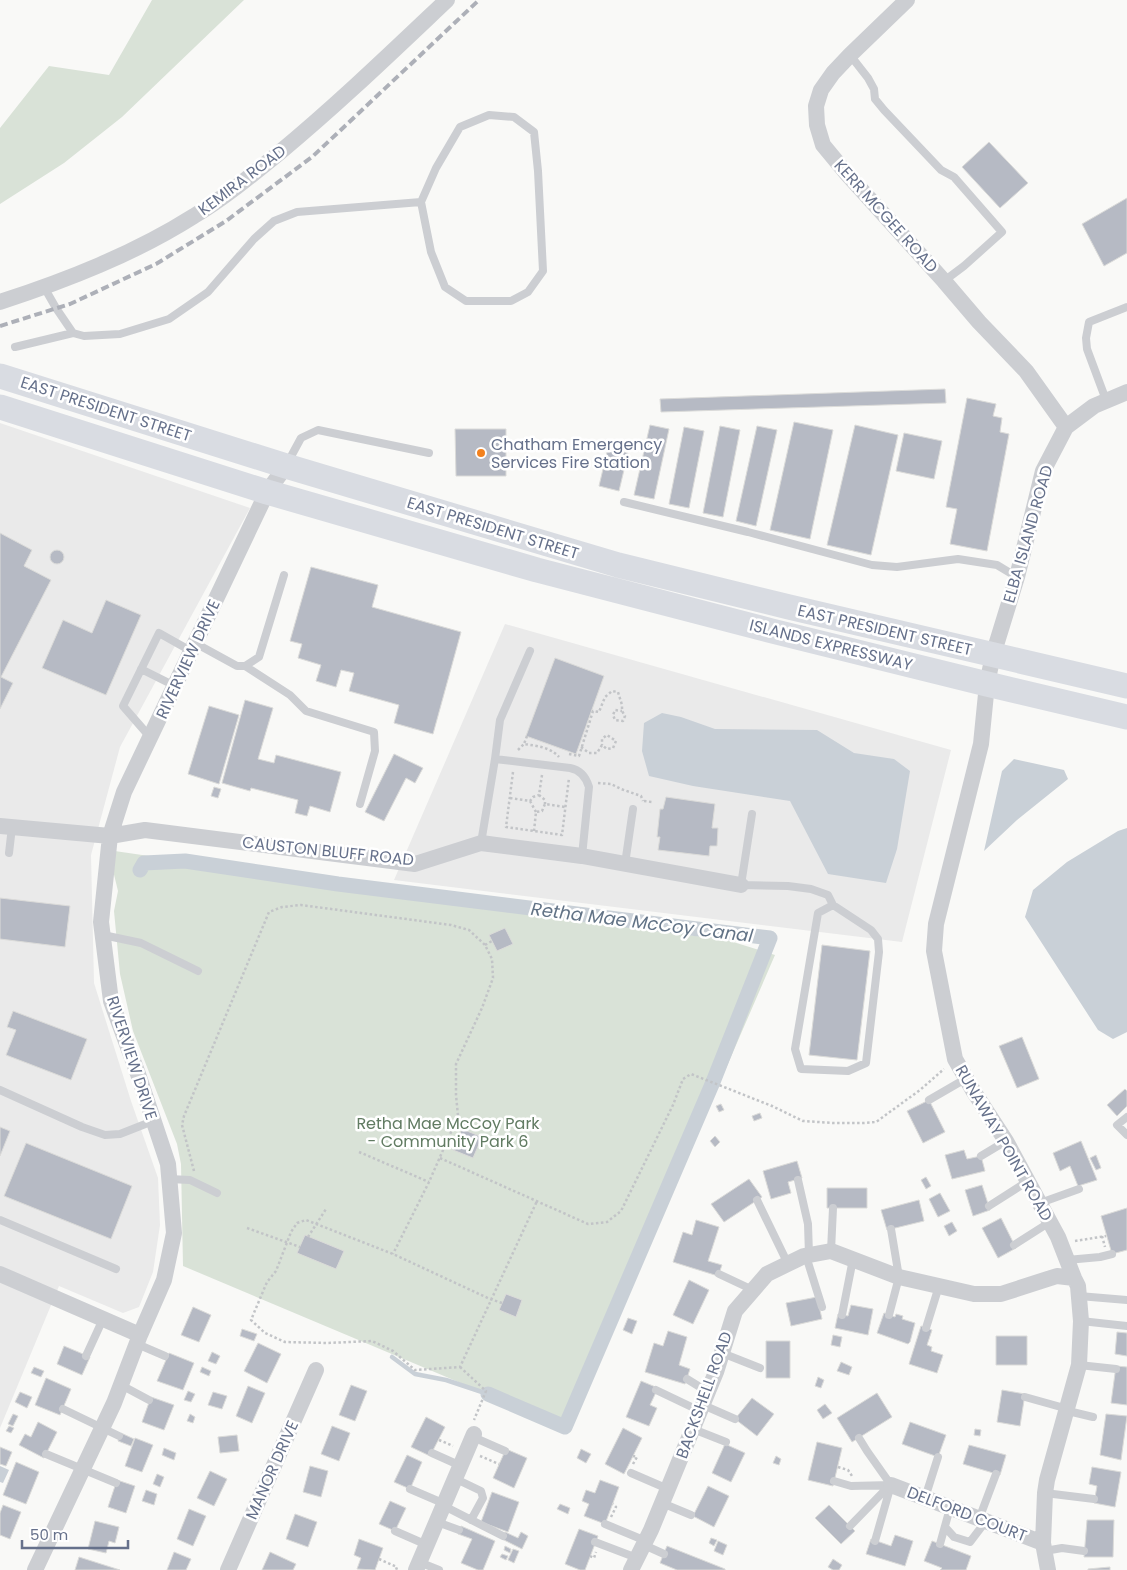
<svg xmlns="http://www.w3.org/2000/svg" width="1127" height="1570" font-family="Poppins,sans-serif">
  <style>
    .built { fill: #eaeaea }
    .green { fill: #d9e2d7 }
    .water { fill: #c9d0d7 }
    .lines { fill: none; stroke-linecap: round; stroke-linejoin: round }
    .stream { stroke: #c9d0d7; stroke-width: 4.5 }
    .canal { stroke: #c9d0d7; stroke-width: 15 }
    .building { fill: #b6bac4; stroke: #dbdbd9 }
    .path { stroke: #c2c4c7; stroke-width: 2.5; stroke-dasharray: 2.5 2.5; stroke-linecap: butt }
    .service { stroke: #ccced2; stroke-width: 8 }
    .minor { stroke: #ccced2; stroke-width: 16 }
    .primary { stroke: #d9dce2; stroke-width: 25 }
    .rail { stroke: #adb0b8; stroke-width: 4; stroke-dasharray: 8 4; stroke-linecap: butt }
    .poi-dot { fill: #f3811d; stroke: #fff; stroke-width: 2 }
    .labels { text-anchor: middle; dominant-baseline: central; stroke-width: 5; stroke-linejoin: round; paint-order: stroke }
    .street-label { font-size: 16px; fill: #66718b; stroke: #fff }
    .poi-label { font-size: 16px; fill: #66718b; stroke: #fff; text-anchor: start }
    .park-label { font-size: 16px; fill: #617b62; stroke: #fff }
    .water-label { font-size: 18px; font-style: italic; fill: #627386; stroke: #fff }
  </style>
  <rect width="100%" height="100%" fill="#f9f9f7"/>
  <path class="built" d="M0,423L250,508L120,747L91,855L94,983L131,1101L158,1178L160,1225L153,1272L139,1307L123,1313L59,1286L0,1428Z
    M505,624L951,750L902,942L394,880Z"/>
  <path class="green" d="M152,0H244L122,117L64,163L0,204V128L49,66L109,75Z
    M108,850L730,941L775,955L570,1429L183,1266L181,1164L177,1144L133,1031L120,974L114,911L118,891Z"/>
  <path class="water" d="M662,713L681,717L715,729L817,730L854,753L894,759L910,771L897,849L886,883L828,874L790,801L693,786L649,776L642,751L644,723Z
    M1014,759L1064,770L1068,779L1017,820L984,851L1002,771Z
    M1127,828V1032L1113,1039L1098,1030L1025,917L1033,890L1067,862L1118,831Z
    M0,1466L9,1470L3,1483L0,1482Z"/>
  <g class="lines">
    <path class="stream" d="M392,1357L415,1374L446,1380L488,1394"/>
    <path class="canal" d="M140,870L144,863L185,861L338,884L770,938L713,1082L565,1427L488,1394"/>
  </g>
  <path class="building" d="M989,142L1028,183L1000,208L962,167Z
    M1127,198V253L1104,266L1082,224Z
    M945,389L946,403L661,412L660,399Z
    M967,398L996,404L993,416L1002,418L1000,432L1009,434L987,551L950,544L957,509L946,507Z
    M794,422L833,430L810,539L770,530Z
    M650,425L669,429L654,499L634,495Z
    M855,425L898,435L871,555L827,545Z
    M720,426L740,430L723,517L703,513Z
    M757,426L777,430L756,526L736,521Z
    M684,427L704,431L689,508L669,504Z
    M455,429H506V476H456Z
    M904,433L942,441L934,479L896,471Z
    M608,448L628,453L619,491L599,486Z
    M0,533L32,550L24,566L51,580L1,677L13,683L0,709Z
    M50 557a7 7 0 1 1 14 0a7 7 0 1 1-14 0Z
    M311,567L378,585L372,607L461,632L433,734L394,723L399,705L349,691L354,673L341,670L336,687L316,681L321,665L298,658L302,644L290,641Z
    M106,600L141,615L106,695L42,668L63,620L92,633Z
    M555,658L604,676L576,754L526,736Z
    M245,700L273,708L258,759L274,763L276,755L341,772L330,812L310,806L307,816L295,813L298,800L251,788L250,791L222,783Z
    M209,706L239,715L219,784L188,774Z
    M394,754L423,768L415,783L406,778L384,821L365,812Z
    M214,787L221,789L218,798L211,796Z
    M666,797L715,804L712,828H718L717,846H710L709,856L658,850L660,837H657L660,809H663Z
    M0,898L70,906L65,947L0,939Z
    M505,928L513,944L497,951L489,935Z
    M822,945L870,951L857,1060L809,1055Z
    M13,1011L87,1039L71,1080L6,1055L16,1030L7,1027Z
    M1022,1037L1039,1079L1017,1088L999,1046Z
    M1125,1089L1127,1091V1106L1117,1116L1107,1105Z
    M929,1100L945,1132L923,1143L907,1111Z
    M721,1104L724,1110L719,1112L716,1106Z
    M760,1113L762,1118L754,1121L752,1116Z
    M0,1127L10,1131L0,1156Z
    M462,1129L482,1137L473,1158L453,1150Z
    M715,1136L720,1142L715,1147L710,1141Z
    M1081,1141L1097,1180L1078,1186L1070,1166L1060,1171L1053,1153Z
    M26,1143L132,1186L111,1239L4,1196Z
    M964,1150L967,1159L981,1156L985,1171L952,1179L945,1155Z
    M1096,1155L1101,1168L1096,1170L1090,1158Z
    M797,1161L802,1178L788,1182L791,1193L771,1199L763,1171Z
    M926,1177L931,1186L926,1189L921,1180Z
    M749,1179L762,1197L724,1222L711,1204Z
    M982,1185L990,1210L973,1216L965,1190Z
    M827,1188H867V1208H827Z
    M940,1193L950,1211L938,1217L929,1199Z
    M919,1200L924,1221L887,1230L881,1210Z
    M1127,1208V1250L1112,1254L1101,1216Z
    M1001,1218L1016,1248L998,1258L982,1228Z
    M696,1220L719,1227L708,1261L722,1265L718,1276L673,1262L683,1232L692,1235Z
    M952,1222L957,1231L949,1236L944,1226Z
    M305,1235L344,1251L336,1269L297,1253Z
    M689,1280L709,1290L693,1324L673,1315Z
    M506,1294L522,1300L516,1317L499,1310Z
    M817,1297L822,1319L791,1326L786,1303Z
    M851,1305L873,1309L868,1335L835,1328L838,1314L848,1316Z
    M193,1307L211,1315L199,1342L181,1335Z
    M884,1313L895,1317L896,1314L903,1316L902,1319L915,1323L910,1342L908,1344L877,1333Z
    M628,1318L637,1321L632,1334L623,1330Z
    M921,1326L932,1330L927,1345L932,1347L931,1351L943,1355L937,1373L909,1364Z
    M242,1329L257,1334L254,1341L240,1336Z
    M668,1331L687,1337L679,1365L690,1369L685,1384L645,1372L654,1343L663,1346Z
    M1117,1332L1127,1333V1356L1115,1354Z
    M833,1335L842,1337L840,1347L831,1345Z
    M996,1336H1027V1365H996Z
    M766,1341H790V1378H766Z
    M258,1343L281,1354L267,1383L244,1371Z
    M64,1346L90,1357L82,1375L57,1364Z
    M212,1352L220,1356L216,1364L208,1361Z
    M169,1353L194,1363L183,1390L157,1381Z
    M841,1362L852,1367L849,1375L837,1371Z
    M1116,1366L1127,1367V1405L1111,1403Z
    M34,1367L44,1371L41,1377L31,1373Z
    M202,1367L211,1371L209,1376L200,1372Z
    M818,1377L824,1380L821,1388L815,1386Z
    M46,1378L71,1389L60,1415L35,1405Z
    M641,1381L658,1388L650,1405L657,1408L649,1426L626,1417Z
    M351,1385L367,1391L355,1421L339,1415Z
    M248,1386L265,1393L252,1423L236,1416Z
    M1002,1390L1025,1394L1020,1426L997,1422Z
    M188,1391L195,1394L191,1402L184,1400Z
    M20,1392L32,1397L27,1408L15,1402Z
    M213,1392L227,1396L222,1409L208,1405Z
    M877,1393L892,1417L852,1442L837,1418Z
    M151,1397L174,1405L164,1430L142,1422Z
    M752,1398L774,1414L757,1436L735,1419Z
    M825,1404L832,1413L823,1419L817,1410Z
    M13,1414L18,1416L13,1426L8,1424Z
    M190,1414L195,1417L193,1423L187,1421Z
    M1106,1414L1127,1416L1121,1460L1100,1455Z
    M426,1417L445,1427L430,1456L411,1447Z
    M38,1422L57,1432L44,1458L19,1445L25,1434L31,1437Z
    M910,1422L946,1435L938,1457L902,1444Z
    M9,1426L14,1428L11,1433L6,1431Z
    M332,1426L350,1433L339,1461L321,1454Z
    M623,1428L642,1438L624,1474L605,1464Z
    M975,1429L981,1430L980,1436L974,1435Z
    M121,1433L134,1439L131,1446L118,1441Z
    M237,1435L239,1451L220,1453L218,1437Z
    M135,1438L153,1445L142,1472L125,1466Z
    M817,1442L842,1448L833,1486L808,1480Z
    M725,1444L745,1453L731,1482L712,1473Z
    M969,1445L1006,1455L1000,1475L963,1464Z
    M0,1447L12,1452L6,1466L0,1464Z
    M164,1448L176,1453L174,1460L162,1455Z
    M506,1449L527,1458L514,1488L493,1478Z
    M581,1449L591,1454L586,1463L577,1458Z
    M407,1455L422,1462L410,1489L394,1482Z
    M776,1456L781,1459L779,1465L773,1463Z
    M16,1462L39,1472L26,1504L3,1495Z
    M310,1466L328,1471L321,1497L303,1492Z
    M1092,1467L1121,1472L1115,1507L1094,1503L1097,1486L1089,1484Z
    M210,1471L227,1479L214,1506L197,1498Z
    M157,1474L164,1477L160,1487L153,1484Z
    M117,1480L135,1486L126,1513L108,1507Z
    M600,1480L619,1487L605,1524L584,1516L589,1504L582,1501L586,1490L595,1493Z
    M708,1486L729,1496L714,1527L693,1516Z
    M146,1490L157,1494L154,1505L142,1501Z
    M492,1492L519,1502L508,1532L481,1522Z
    M390,1501L406,1508L395,1531L379,1524Z
    M560,1504L570,1508L568,1514L557,1509Z
    M3,1505L21,1512L10,1539L0,1535V1513Z
    M829,1505L855,1531L841,1544L815,1518Z
    M189,1509L206,1516L193,1546L177,1539Z
    M295,1514L317,1522L308,1547L286,1539Z
    M1087,1520H1114L1113,1557H1084Z
    M95,1521L119,1527L115,1543L109,1541L106,1553L88,1549Z
    M461,1526L495,1541L483,1570H478L461,1563L472,1539L458,1534Z
    M579,1529L598,1536L585,1570H580L565,1564Z
    M505,1532L518,1538L521,1532L528,1536L522,1549L502,1539Z
    M895,1535L913,1541L905,1566L866,1554L871,1539L891,1546Z
    M711,1538L717,1540L714,1546L709,1543Z
    M359,1539L383,1548L375,1570L357,1569L361,1558L354,1555Z
    M718,1541L727,1545L723,1555L714,1551Z
    M932,1541L971,1556L966,1570H940L942,1568L924,1561Z
    M505,1546L511,1549L510,1553L504,1550Z
    M667,1546L725,1569V1570H677L660,1563Z
    M513,1549L519,1551L514,1563L508,1560Z
    M174,1552L191,1559L186,1570H167Z
    M270,1552L296,1564L293,1570H262Z
    M502,1554L508,1556L506,1560L500,1557Z
    M79,1557L101,1564L120,1570H75Z
    M833,1559L842,1565L839,1570H833L828,1567Z
    M1110,1567V1570H1088V1569Z"/>
  <g class="lines">
    <path class="path" d="M527,736L524,744C537,746 550,747 559,757
      M581,747L589,753H597L602,745L607,749L613,748L616,741L607,735L602,739V745
      M518,750L524,744
      M569,754L579,756L593,711L599,712L605,697L612,691L618,692L622,705V711L625,716L623,721L615,720L613,715L615,710L622,711
      M513,772L506,827L562,835L569,778
      M542,775L539,795L545,800V804
      M598,783L611,784L621,789L641,796L643,801
      M510,798L530,801L533,797L539,795
      M530,801L536,812
      M644,801L652,802
      M534,831L536,812L542,811L545,804L565,807
      M485,945L492,941
      M359,1152L429,1182
      M440,1158L588,1224L607,1222L621,1211L673,1105L683,1079L691,1074L772,1106L803,1121L833,1123H864L876,1122L920,1090L944,1069
      M194,1171L182,1125L184,1116L269,912L282,907L301,905L451,925L469,930L485,945L492,959L493,978L482,1008L456,1064V1095L458,1116L429,1182L393,1254
      M247,1228L300,1247
      M1102,1236L1105,1247
      M308,1237L326,1209
      M1075,1241L1106,1236
      M502,1303L490,1299L393,1254L306,1220L297,1223L291,1232L276,1271L267,1282L251,1320L265,1333L285,1342L327,1343L372,1341L393,1351L415,1370L460,1367L537,1201
      M460,1367L486,1391L474,1420
      M439,1440L453,1446
      M480,1456L499,1464
      M633,1464L637,1457L633,1456
      M838,1467L848,1470L852,1476
      M611,1517L616,1507L613,1504
      M590,1556L594,1558L596,1552
      M379,1559L397,1567L396,1570"/>
    <path class="service" d="M850,55L868,78L874,89L875,99L884,110L941,170L954,177L1002,232L964,266L944,281
      M44,287L56,308L73,333L84,336L120,334L169,319L208,292L254,239L274,221L297,212L421,202L436,168L460,127L489,115L514,117L534,132L538,171L543,271L528,292L511,301H466L445,287L431,252L421,202
      M15,347L73,333
      M1106,400L1087,349L1086,338L1089,322L1127,307
      M288,462L301,438L318,430L429,453
      M624,502L748,532L872,565L897,567L958,559L997,565L1017,577
      M195,643L237,666H245L259,657L284,575
      M245,666L290,695L306,711L374,732L375,751L360,804
      M141,669L175,686
      M150,737L123,706L159,633L191,651
      M495,759L500,720L530,651
      M752,814L741,885L788,886L811,889L828,895L833,905L871,930L878,939L879,952L866,1063L848,1071L801,1069L795,1049L818,913L833,905
      M481,843L495,759L570,768C581,770 586,777 589,787L582,856
      M9,853L12,827
      M625,864L633,809
      M103,935L141,943L198,971
      M0,1090L82,1127L105,1135L120,1134L153,1121
      M929,1100L967,1078
      M1127,1117L1117,1125L1127,1135
      M981,1156L1006,1141
      M169,1179L190,1180L217,1193
      M798,1180L808,1224L809,1255
      M757,1200L788,1264
      M1040,1203L1079,1189
      M989,1206L1028,1181
      M0,1220L116,1269
      M1014,1245L1050,1222
      M831,1251L833,1208
      M806,1256L822,1307
      M1067,1260L1100,1257L1112,1254
      M719,1274L753,1290
      M1079,1296L1127,1300
      M842,1315L853,1259
      M889,1315L899,1277L891,1229
      M1081,1321L1127,1326
      M926,1328L939,1286
      M137,1344L165,1356
      M722,1353L760,1368
      M86,1356L103,1319
      M1079,1365L1116,1369
      M687,1379L708,1392
      M121,1385L149,1400
      M656,1390L700,1411
      M1025,1397L1068,1409
      M703,1405L735,1419
      M63,1409L119,1436
      M1068,1411L1093,1417
      M693,1429L726,1442
      M473,1437L505,1451
      M859,1438L867,1451L891,1485
      M432,1453L461,1466
      M46,1454L116,1483
      M631,1473L668,1489
      M456,1479L481,1491L483,1498L471,1520
      M834,1481L851,1486L891,1485
      M410,1489L445,1504
      M1045,1493L1094,1499
      M925,1498L938,1457
      M662,1503L691,1515
      M444,1506L503,1536
      M979,1519L996,1474
      M437,1522L459,1530
      M605,1524L646,1541
      M850,1526L889,1486
      M945,1527L954,1537L970,1542L986,1521
      M395,1531L427,1545
      M875,1541L891,1485
      M595,1542L637,1558
      M940,1544L950,1508
      M644,1545L664,1554
      M1045,1551L1062,1548L1084,1551
      M419,1562L439,1570"/>
    <path class="minor" d="M907,0L850,55L833,73L821,90L816,106L817,125L823,145L847,174L944,281L979,322L1026,371L1066,427
      M0,302C67,280 134,254 194,216C224,198 252,175 279,153C337,105 392,52 447,0
      M0,826L110,836L145,830L415,864L481,843L582,856L741,885
      M0,1274L140,1335
      M891,1485L1043,1543
      M35,1570L114,1403L140,1335L164,1280L174,1233L168,1164L138,1074L111,1001L101,922L110,836L124,792L267,492L286,466
      M228,1570L316,1370
      M416,1570L474,1434
      M631,1570L651,1530L716,1372L735,1311L767,1274L804,1256L831,1251L899,1277L974,1294H1001L1057,1276L1074,1278
      M1048,1570L1043,1543L1045,1493L1047,1480L1079,1365L1081,1321L1078,1286L1074,1278L1058,1237L1006,1141L974,1092L955,1059L934,951L936,924L981,744L987,684L993,655L1017,577L1043,471L1066,427L1094,406L1127,392"/>
    <path class="primary" d="M0,376L286,466L618,565L789,607L1127,686
      M0,407L267,492L537,570L772,631L987,684L1127,717"/>
    <path class="rail" d="M0,326L70,304L156,264L226,221L312,157L479,0"/>
  </g>
  <circle class="poi-dot" cx="481" cy="453" r="5"/>
  <g class="labels">
    <g class="street-label">
      <text transform="translate(242 180) rotate(-37)">KEMIRA ROAD</text>
      <text transform="translate(886 216) rotate(48)">KERR MCGEE ROAD</text>
      <text transform="translate(106 409) rotate(18)">EAST PRESIDENT STREET</text>
      <text transform="translate(493 528) rotate(17)">EAST PRESIDENT STREET</text>
      <text transform="translate(1028 534) rotate(-74)">ELBA ISLAND ROAD</text>
      <text transform="translate(885 630) rotate(13)">EAST PRESIDENT STREET</text>
      <text transform="translate(831 645) rotate(14)">ISLANDS EXPRESSWAY</text>
      <text transform="translate(188 659) rotate(-65)">RIVERVIEW DRIVE</text>
      <text transform="translate(328 851) rotate(6)">CAUSTON BLUFF ROAD</text>
      <text transform="translate(132 1058) rotate(72)">RIVERVIEW DRIVE</text>
      <text transform="translate(1004 1143) rotate(60)">RUNAWAY POINT ROAD</text>
      <text transform="translate(704 1395) rotate(-70)">BACKSHELL ROAD</text>
      <text transform="translate(272 1470) rotate(-66)">MANOR DRIVE</text>
      <text transform="translate(967 1514) rotate(21)">DELFORD COURT</text>
    </g>
    <g class="poi-label">
      <text x="491" y="444">Chatham Emergency<tspan x="491" dy="18">Services Fire Station</tspan></text>
    </g>
    <g class="park-label">
      <text x="448" y="1123">Retha Mae McCoy Park<tspan x="448" dy="18">- Community Park 6</tspan></text>
    </g>
    <g class="water-label">
      <text transform="translate(642 922) rotate(7)">Retha Mae McCoy Canal</text>
    </g>
  </g>
  <path d="M22 1540v8h106v-8" fill="none" stroke="#66718b" stroke-width="2.5"/>
  <text x="30" y="1540" font-size="15" fill="#66718b" stroke="#ffffff" stroke-width="4" paint-order="stroke">50 m</text>
</svg>
